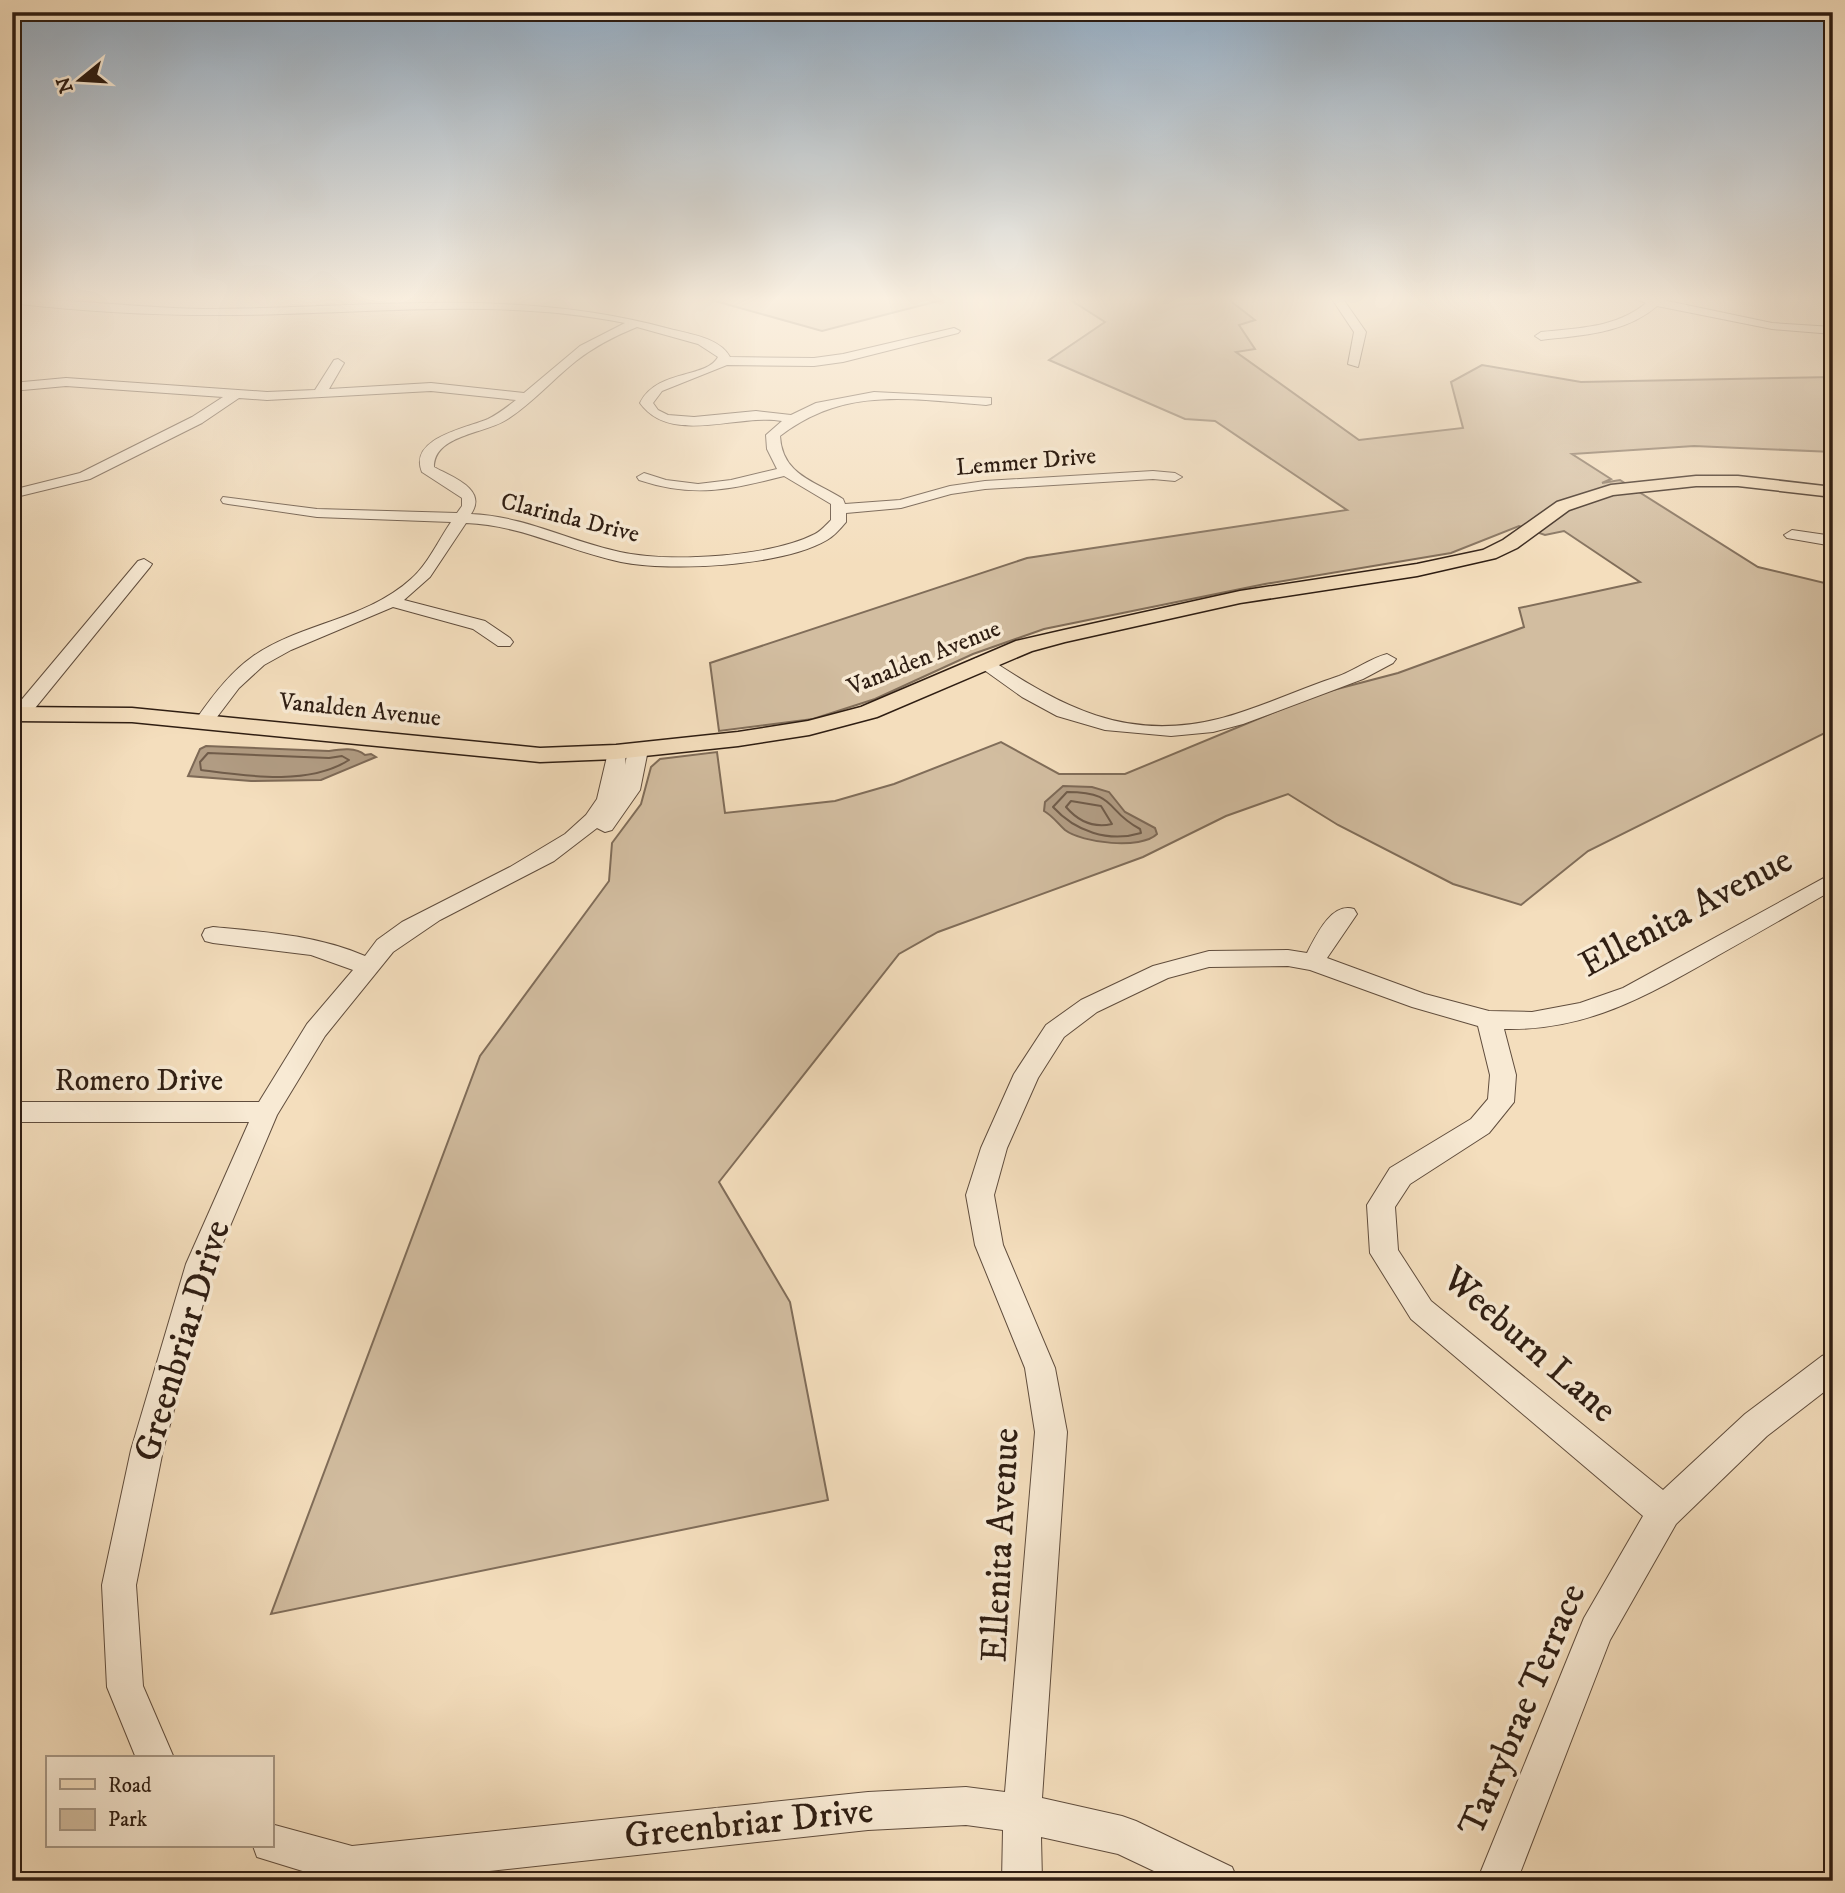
<svg xmlns="http://www.w3.org/2000/svg" width="1845" height="1893" font-family="'IM FELL DW Pica',serif">
  <style>
    .green { fill: #d2bda0; stroke: #806d59; stroke-width: 2 }
    .water { fill: #b19c83; stroke: #7d6956; stroke-width: 2 }
    .lines { fill: none; stroke-linecap: round; stroke-linejoin: round }
    .shore { stroke: #705c4a; stroke-width: 2 }
    .minor-casing { stroke: #604d3d; stroke-width: 2 }
    .major-casing { stroke: #2e1d12; stroke-width: 3 }
    .minor { fill: #f8ead4; fill-rule: evenodd }
    .major { fill: #f4debd; fill-rule: evenodd }
    .labels { text-anchor: middle; dominant-baseline: central; stroke-width: 7; stroke-linejoin: round; paint-order: stroke }
    .far-street-label { font-size: 24px; fill: #2e1d12; stroke: #f8ead4 }
    .street-label { font-size: 30px; fill: #2e1d12; stroke: #f8ead4 }
    .near-street-label { font-size: 37px; fill: #2e1d12; stroke: #f8ead4 }
  </style>
  <rect width="100%" height="100%" fill="#f4debd"/>
  <filter id="stains"><feTurbulence type="fractalNoise" baseFrequency=".00286" numOctaves="4"/><feColorMatrix values="0 0 0 0 .2 0 0 0 0 .09 0 0 0 0 .02 0 0 0 .5 -.17"/></filter>
  <radialGradient id="worn" r=".72"><stop offset=".6" stop-color="#630" stop-opacity="0"/><stop offset="1" stop-color="#630" stop-opacity=".3"/></radialGradient>
  <path class="green" d="M708,299H946L822,331Z
    M1069,299H1228L1255,320L1239,325L1255,349L1236,352L1359,440L1463,428L1451,382L1482,365L1581,382L1833,377V452L1694,446L1572,454L1611,479L1602,483L1620,480L1758,567L1833,585V729L1588,851L1521,905L1453,884L1338,825L1288,794L1226,816L1143,857L938,932L899,954L719,1182L790,1302L828,1500L271,1614L480,1056L609,881L612,843L641,804L651,767L660,759L717,752L725,813L835,801L894,784L1001,742L1059,774H1125L1318,694L1398,673L1524,627L1519,608L1640,582L1564,531L1545,535L1519,526L1451,553L1265,584L1044,629L973,654L875,699L813,719L719,731L710,663L1027,558L1347,510L1215,421L1185,419L1049,360L1105,322Z"/>
  <path class="water" d="M206,746L329,751C341,749 356,747 365,755L371,754L376,757L321,780L251,781L188,776L200,749Z
    M1063,786L1092,787L1109,792L1125,812L1155,828L1157,834C1141,850 1082,843 1065,830C1058,824 1053,816 1044,811L1045,802Z"/>
  <g class="lines">
    <path class="shore" d="M208,753L329,758L342,756L349,760C308,786 247,776 201,770L200,762Z
      M1067,792C1118,792 1105,811 1140,829L1141,833C1108,843 1075,831 1053,807Z
      M1071,801L1101,806L1112,824C1094,828 1078,821 1066,807Z"/>
    <g class="minor-casing">
      <path id="minor" d="M12,299C76,299 139,308 202,309C364,309 512,286 670,329C690,334 720,338 730,357L814,358L843,354L954,328L960,331L958,333L843,362L814,366L727,365L662,391L653,403L658,410L668,415L694,417L756,411L791,415L816,403L874,392L991,398V404L986,405C909,399 845,386 780,436C782,475 815,481 843,499L845,504L900,500L950,486L985,481L1153,471L1175,473L1182,477L1175,481L1153,479L985,489L951,494L901,508L846,513V522C841,528 834,536 827,540C783,566 671,572 621,562C568,551 521,525 466,523L430,577L404,600L485,621L510,638L513,642L510,646H498L473,629L393,607L291,650L264,665L239,688L211,725L204,727L195,721C210,699 229,673 252,657C300,623 366,620 411,579C428,564 438,541 451,522L317,517L228,504L223,503L221,500L223,497L317,509L457,513L462,506V498L422,472C408,438 467,428 488,419C498,414 507,407 516,400L431,391L267,400L239,398L202,423L90,479L12,498V490L80,473L192,417L223,397L66,386L12,391V383L66,378L267,392L315,390L334,360L338,359L344,363L329,389L431,383L524,393L580,346L625,323C512,300 396,311 282,314C192,317 102,314 12,303ZM637,327L698,344L718,357C706,379 657,369 640,403C671,446 738,413 782,421L766,435L767,449L777,469L731,480L698,484L666,480L644,473L637,477L639,480C693,498 730,490 784,476L831,504V520C826,525 821,531 815,534C770,557 669,563 620,552C569,541 524,516 471,514C488,489 452,477 434,467C434,435 484,434 506,420C532,404 552,380 576,361C595,346 615,336 637,327Z
        M1332,299H1343L1366,332L1358,367L1348,364L1354,332Z
        M1636,299H1658L1772,323L1833,327V334L1772,329L1657,306C1625,334 1581,335 1541,340L1535,336L1541,332C1577,328 1617,328 1646,303Z
        M1792,530L1833,536V546L1787,538L1784,535Z
        M144,559L152,564L150,567L27,718H13V710L138,561Z
        M1387,654L1396,659L1393,663L1363,679L1243,724L1213,732L1171,736L1105,730L1057,716L1022,697L973,662L976,658H988C1062,707 1126,742 1218,719C1258,709 1299,689 1339,676C1355,670 1371,658 1387,654Z
        M638,744L648,750L640,790L612,830L605,832L597,828L554,861L440,920L393,952L325,1036L277,1115L214,1264L163,1450L136,1585L143,1686L174,1758H136L107,1687L102,1585L131,1450L186,1264L249,1122H12V1102H259L307,1024L353,970L311,955L213,943L205,941L202,935L205,929L213,927C264,932 317,935 365,956L377,940L402,922L510,867L565,834L586,815L597,799L609,748H623L626,752L625,765L628,750Z
        M1833,873V890C1794,912 1756,934 1717,956C1647,996 1587,1031 1504,1029L1516,1075L1514,1102L1489,1133L1410,1184L1395,1207L1398,1250L1431,1301L1663,1490L1745,1414L1822,1356L1833,1352V1385L1767,1436L1676,1524L1610,1640L1517,1881H1477L1584,1618L1643,1516L1411,1319L1370,1253L1367,1205L1390,1168L1471,1119L1488,1099L1490,1075L1478,1026L1412,1007L1310,970L1288,966L1209,967L1168,978L1097,1012L1064,1037L1038,1078L1007,1148L994,1195L1003,1245L1055,1368L1067,1432L1042,1798L1122,1816L1136,1821L1232,1867L1238,1881H1175L1118,1854L1041,1837L1042,1881H1002L1003,1830L966,1825L868,1830L398,1881H335L257,1857L253,1846H271V1824L352,1846L868,1792L966,1787L1005,1792L1035,1432L1025,1368L975,1245L966,1195L981,1148L1014,1074L1046,1025L1081,1000L1153,966L1209,951L1288,950L1307,953C1316,936 1331,902 1354,909L1357,914L1327,958L1425,994L1489,1011L1532,1012L1580,1003L1623,988Z"/>
    </g>
    <g class="major-casing">
      <path id="major" d="M1696,476H1738L1833,487V497L1738,486H1696L1613,495L1569,510L1517,548L1496,558L1417,576L1240,603L1065,642L1032,651L877,717L809,735L738,746L616,759L540,762L132,722L12,721V707L132,708L540,748L616,745L738,732L808,721L861,707L1016,641L1064,630L1240,591L1417,564L1483,550L1503,540L1557,502L1611,485Z"/>
    </g>
    <use href="#minor" class="minor"/>
    <use href="#major" class="major"/>
  </g>
  <linearGradient id="sky" x2="0" y2="1"><stop stop-color="#92aac0"/><stop offset="0.53" stop-color="#faf0e1"/><stop offset="1" stop-color="#faf0e1" stop-opacity="0"/></linearGradient>
  <rect width="1845" height="564" fill="url(#sky)"/>
  <g class="labels">
    <g class="far-street-label">
      <text transform="translate(1026 462) rotate(-5)">Lemmer Drive</text>
      <text transform="translate(570 518) rotate(14)">Clarinda Drive</text>
      <text transform="translate(924 658) rotate(-22)">Vanalden Avenue</text>
      <text transform="translate(360 710) rotate(6)">Vanalden Avenue</text>
    </g>
    <g class="street-label">
      <text x="139" y="1081">Romero Drive</text>
    </g>
    <g class="near-street-label">
      <text transform="translate(1686 913) rotate(-28)">Ellenita Avenue</text>
      <text transform="translate(183 1341) rotate(-73)">Greenbriar Drive</text>
      <text transform="translate(1529 1345) rotate(41)">Weeburn Lane</text>
      <text transform="translate(1001 1545) rotate(-87)">Ellenita Avenue</text>
      <text transform="translate(1523 1710) rotate(-67)">Tarrybrae Terrace</text>
      <text transform="translate(749 1824) rotate(-6)">Greenbriar Drive</text>
    </g>
  </g>
  <rect width="1845" height="1893" fill="none" stroke="#f4debd" stroke-width="42"/>
  <rect x="14" y="14" width="1817" height="1865" fill="none" stroke="#2e1d12" stroke-width="3.5"/>
  <rect x="21" y="21" width="1803" height="1851" fill="none" stroke="#2e1d12" stroke-width="2"/>
  <rect x="46" y="1756" width="228" height="91" fill="#f8ead4" stroke="#a79886" stroke-width="2"/>
  <rect x="60" y="1779" width="35" height="10" fill="#f4debd" stroke="#a79886" stroke-width="2"/>
  <text x="108" y="1792" font-size="21" fill="#2e1d12">Road</text>
  <rect x="60" y="1809" width="35" height="21" fill="#d2bda0" stroke="#a79886" stroke-width="2"/>
  <text x="108" y="1826" font-size="21" fill="#2e1d12">Park</text>
  <g transform="translate(80 80) rotate(252)" stroke="#f8ead4" stroke-width="5" paint-order="stroke">
  <path d="M0-5L12 26L0 18L-12 26Z" fill="#2e1d12"/>
  <text y="-10" font-size="19" font-weight="bold" text-anchor="middle" fill="#2e1d12">N</text>
  </g>
  <rect width="100%" height="100%" filter="url(#stains)"/>
  <rect width="100%" height="100%" fill="url(#worn)"/>
</svg>
